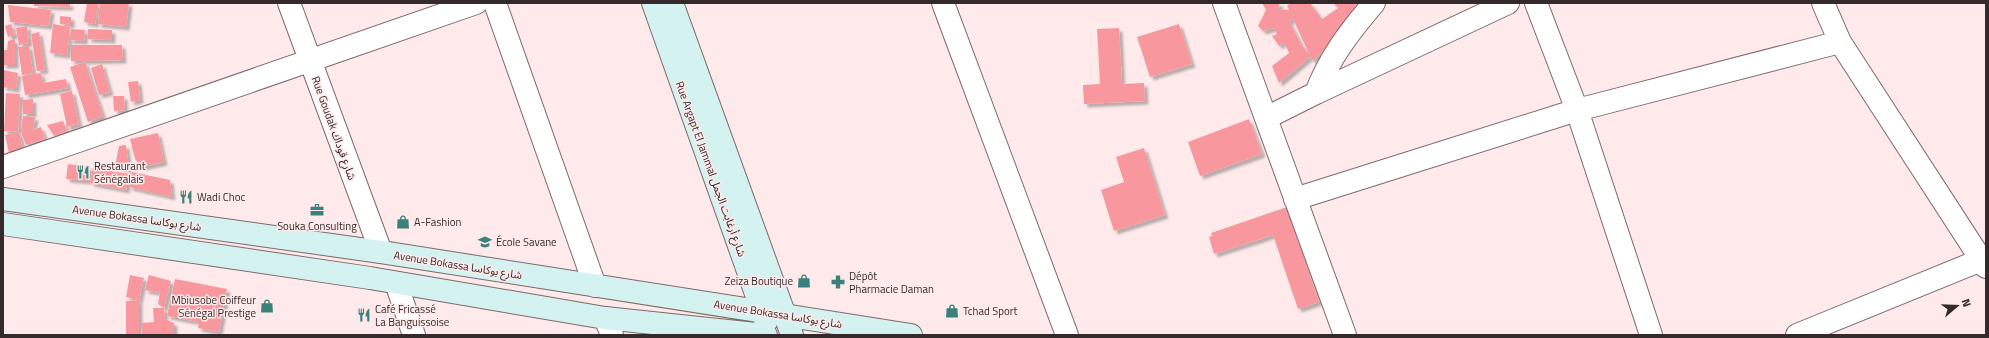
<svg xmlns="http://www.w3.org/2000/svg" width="1989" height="338" font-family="'Titillium Web','Noto Sans Arabic',sans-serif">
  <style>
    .building { fill: #f8979d; filter: url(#shadow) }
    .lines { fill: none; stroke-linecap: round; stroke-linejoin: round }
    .street-casing { stroke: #7f696a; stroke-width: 24 }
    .secondary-casing { stroke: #7f696a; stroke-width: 24 }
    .street { stroke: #fff; stroke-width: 22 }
    .secondary { stroke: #d4f2ef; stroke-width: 22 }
    .labels { text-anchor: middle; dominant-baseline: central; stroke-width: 3; stroke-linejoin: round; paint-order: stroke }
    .street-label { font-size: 11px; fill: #342a2b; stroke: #feeaea }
    .poi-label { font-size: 11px; fill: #342a2b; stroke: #feeaea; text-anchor: start }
  </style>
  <defs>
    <filter id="shadow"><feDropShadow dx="3.5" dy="3.5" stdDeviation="1" flood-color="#0004"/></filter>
  </defs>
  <rect width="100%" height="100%" fill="#feeaea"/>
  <path class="building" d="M34,3H70V7L34,6Z
    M87,3H99L95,24L84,22Z
    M100,3H129L126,27L98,24Z
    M1262,3H1280L1278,9L1289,10L1287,6L1291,3H1310L1322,19L1338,8L1333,3H1358L1355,6L1362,14L1313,61L1311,58L1293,19L1289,21L1301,44L1311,56L1279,83L1272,66L1289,53L1284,42L1279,46L1272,36L1277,34L1274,28L1263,31L1258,26L1266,10Z
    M8,5L51,10L49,26L10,22Z
    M60,16L71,17V25L60,24Z
    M11,24L15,35L8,37L5,26Z
    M53,24L70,27L67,55L50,53Z
    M1179,24L1192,64L1150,77L1137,37Z
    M27,26L29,43L19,45L16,28Z
    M1119,28L1122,84L1144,83L1145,101L1084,104L1083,85L1100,84L1097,29Z
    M71,29L85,30L84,41L70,40Z
    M88,29L112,30V40L88,39Z
    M39,32L45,70L37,71L31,34Z
    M15,39V65H3V50H7L8,41Z
    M71,45H122L123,60L71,61Z
    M29,46L33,73L22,75L18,47Z
    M85,62L103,116L88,122L70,67Z
    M102,64L110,92L99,95L91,68Z
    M3,70L18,73L16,89L3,87Z
    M41,73L43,83L66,79L68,88L25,95L22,76Z
    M138,81L140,100L131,102L128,82Z
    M72,91L79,124L67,127L60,94Z
    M6,93L20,94L18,132L4,131Z
    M113,96H124L125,110L114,111Z
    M33,99V114H23L22,100Z
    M23,116L35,117L33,130L41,127L45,139L26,145L21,132Z
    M1249,119L1262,154L1200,176L1188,142Z
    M63,121L67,131L54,136L47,125Z
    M19,132L23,150L9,153L5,135Z
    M158,133L164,162L142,167L135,159L130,139Z
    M126,145L129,170L115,167L119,146Z
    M1144,148L1165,215L1114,231L1101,190L1124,182L1116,157Z
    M68,164L90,167L88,181L66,179Z
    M93,168L129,174L126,190L90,183Z
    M132,172L170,180L172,197L129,187Z
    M1287,207L1319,302L1298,309L1273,235L1214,254L1209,237L1212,236L1211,233Z
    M130,275L144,278L139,300L126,297Z
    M149,275L171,281L164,308L165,319L174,323V335H142L141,323L154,322L153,308H164L158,304L160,293L145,290Z
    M175,279L227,289L219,332L198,328L199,322L167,316Z
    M139,300V335H126V301Z"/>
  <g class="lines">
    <g class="street-casing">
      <path id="street" d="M289,3L381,252
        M495,3L595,286
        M943,3L1067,335
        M1224,3L1345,335
        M1536,3L1577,110L1651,335
        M1823,3L1840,42L1986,267
        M1316,93C1329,58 1350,31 1374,3
        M1266,118L1316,93L1508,3
        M3,167L476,3
        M1295,199L1577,110L1840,42
        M396,283L414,335
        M605,318L612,335
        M1797,335L1986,258"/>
    </g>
    <g class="secondary-casing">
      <path id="secondary" d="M653,3L766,322
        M672,3L792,335
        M3,199L381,252L911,335
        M3,224L370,278L605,318L766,335"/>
    </g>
    <use href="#street" class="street"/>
    <use href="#secondary" class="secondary"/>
  </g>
  <defs>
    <g id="restaurant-bare" transform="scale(1.08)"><path d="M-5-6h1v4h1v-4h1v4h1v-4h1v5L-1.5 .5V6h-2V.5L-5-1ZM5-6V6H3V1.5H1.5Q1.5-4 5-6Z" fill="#3a817b" stroke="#feeaea" stroke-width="2.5" paint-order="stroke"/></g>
    <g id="office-bare" transform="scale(1.08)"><path d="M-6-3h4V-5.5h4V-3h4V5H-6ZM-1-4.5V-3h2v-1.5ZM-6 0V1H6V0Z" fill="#3a817b" stroke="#feeaea" stroke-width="2.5" paint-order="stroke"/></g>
    <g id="shop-bare" transform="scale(1.08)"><path d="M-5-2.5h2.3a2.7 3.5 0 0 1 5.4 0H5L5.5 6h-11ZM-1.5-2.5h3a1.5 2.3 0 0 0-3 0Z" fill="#3a817b" stroke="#feeaea" stroke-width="2.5" paint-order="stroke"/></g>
    <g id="school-bare" transform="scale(1.08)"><path d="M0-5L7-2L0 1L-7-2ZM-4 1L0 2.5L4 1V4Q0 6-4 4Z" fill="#3a817b" stroke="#feeaea" stroke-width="2.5" paint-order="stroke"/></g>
    <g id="pharmacy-bare" transform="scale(1.08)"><path d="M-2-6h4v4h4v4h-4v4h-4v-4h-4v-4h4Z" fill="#3a817b" stroke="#feeaea" stroke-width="2.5" paint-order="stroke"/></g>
  </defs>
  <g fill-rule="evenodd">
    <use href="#restaurant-bare" x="83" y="172"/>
    <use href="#restaurant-bare" x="186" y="197"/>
    <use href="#office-bare" x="317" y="210"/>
    <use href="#shop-bare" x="403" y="222"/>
    <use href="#school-bare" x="485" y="242"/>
    <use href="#shop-bare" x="804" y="281"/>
    <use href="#pharmacy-bare" x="838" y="282"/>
    <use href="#shop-bare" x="267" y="306"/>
    <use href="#shop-bare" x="952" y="311"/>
    <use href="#restaurant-bare" x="364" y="315"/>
  </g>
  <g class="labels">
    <g class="street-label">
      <text transform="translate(334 128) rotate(70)">Rue Goudak شارع قوداك</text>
      <text transform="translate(711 169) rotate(70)">Rue Argapt El Jammal شارع أرغابت الجمل</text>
      <text transform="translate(137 218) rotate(8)">Avenue Bokassa شارع بوكاسا</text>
      <text transform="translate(458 265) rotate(9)">Avenue Bokassa شارع بوكاسا</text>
      <text transform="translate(778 314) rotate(9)">Avenue Bokassa شارع بوكاسا</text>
    </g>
    <g class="poi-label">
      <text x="94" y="166">Restaurant<tspan x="94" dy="13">Sénégalais</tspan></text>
      <text x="197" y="197">Wadi Choc</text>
      <text x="414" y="222">A-Fashion</text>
      <text x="317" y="226" text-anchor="middle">Souka Consulting</text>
      <text x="496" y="242">École Savane</text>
      <text x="849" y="276">Dépôt<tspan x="849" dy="13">Pharmacie Daman</tspan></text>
      <text x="793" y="281" text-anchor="end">Zeiza Boutique</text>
      <text x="256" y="300" text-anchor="end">Mbiusobe Coiffeur<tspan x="256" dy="13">Sénégal Prestige</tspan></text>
      <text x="375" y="309">Café Fricassé<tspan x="375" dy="13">La Banguissoise</tspan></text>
      <text x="963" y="311">Tchad Sport</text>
    </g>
  </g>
  <rect width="1989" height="338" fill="none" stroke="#342a2b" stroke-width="8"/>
  <g transform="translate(1957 306) rotate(71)" stroke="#feeaea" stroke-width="3" paint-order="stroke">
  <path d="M0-3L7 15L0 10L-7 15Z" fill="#342a2b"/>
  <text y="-6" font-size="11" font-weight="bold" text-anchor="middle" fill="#342a2b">N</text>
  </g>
</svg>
